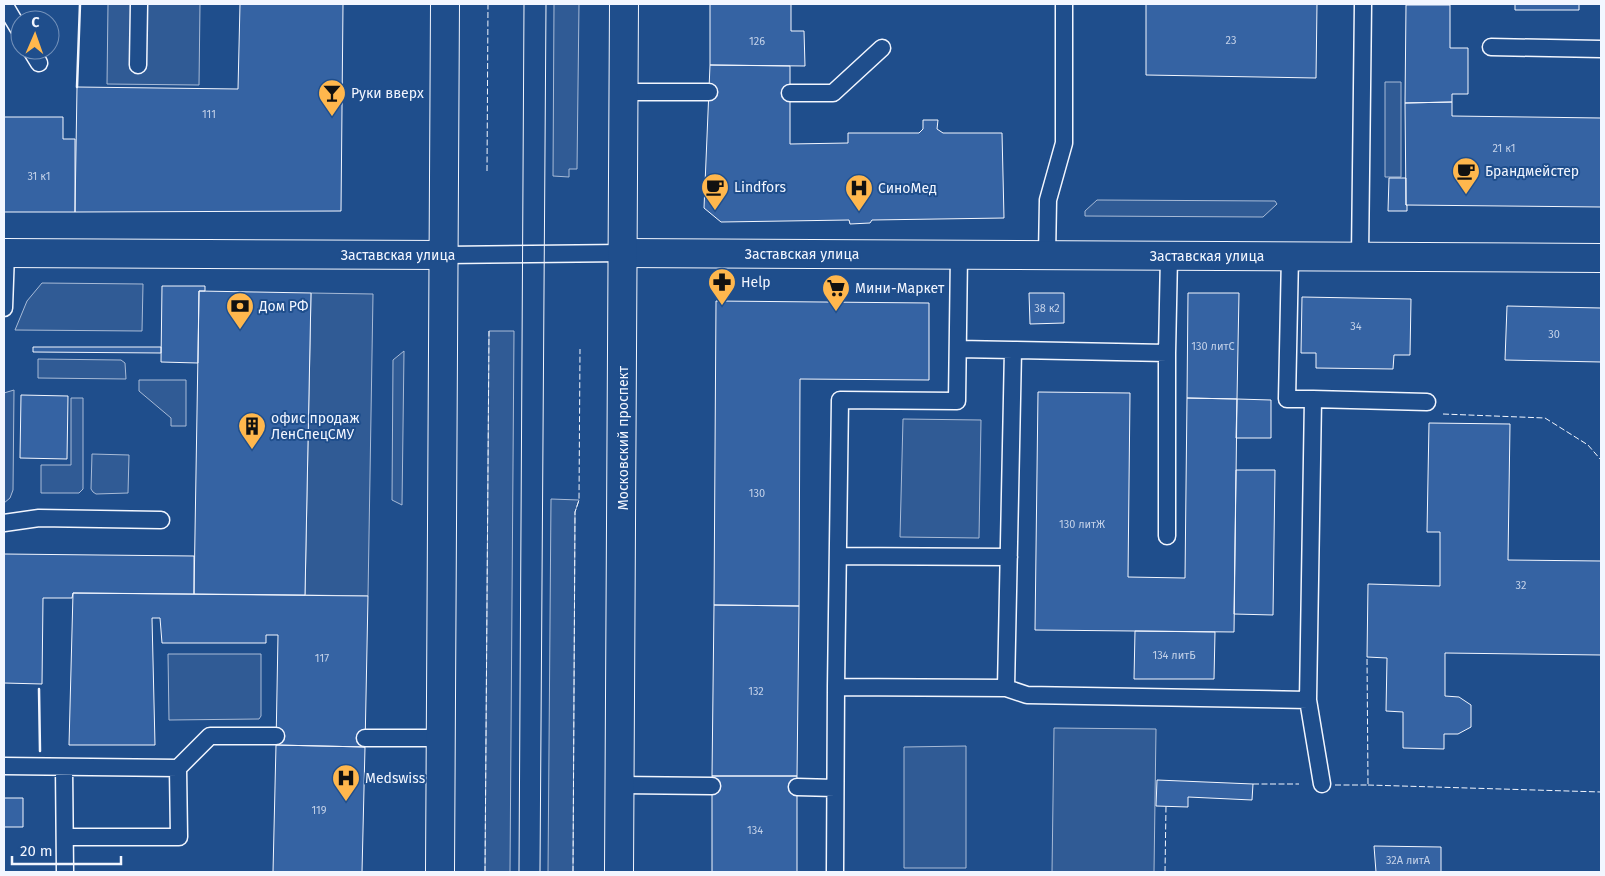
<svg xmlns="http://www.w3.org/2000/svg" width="1605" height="876" font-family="'Fira Sans',sans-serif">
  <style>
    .built { fill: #305b95; stroke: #a8bbd7 }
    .building { fill: #3563a3; stroke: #f2f6ff }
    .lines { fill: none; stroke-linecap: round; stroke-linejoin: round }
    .service-casing { stroke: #f2f6ff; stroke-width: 19 }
    .minor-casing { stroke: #f2f6ff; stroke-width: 30 }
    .primary-casing { stroke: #f2f6ff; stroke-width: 30 }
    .service { stroke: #1f4e8c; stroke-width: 16 }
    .minor { stroke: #1f4e8c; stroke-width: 28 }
    .primary { stroke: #1f4e8c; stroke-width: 28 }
    .tram { stroke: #f2f6ff; stroke-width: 1 }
    .fence { stroke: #f2f6ff; stroke-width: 1; stroke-dasharray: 6 2.5; stroke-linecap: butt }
    .wall { stroke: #f2f6ff; stroke-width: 2.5 }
    .labels { text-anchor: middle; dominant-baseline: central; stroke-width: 4; stroke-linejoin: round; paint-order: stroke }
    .number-label { font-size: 11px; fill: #c3d1e8 }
    .poi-label { font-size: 14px; fill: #f2f6ff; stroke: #1f4e8c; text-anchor: start }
    .street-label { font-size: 14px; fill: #f2f6ff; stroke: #1f4e8c }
  </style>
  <rect width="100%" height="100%" fill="#1f4e8c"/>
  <path class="built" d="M108,4H200L199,85L107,84Z
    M554,4H579L577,169H569V177L553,176Z
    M1385,82H1401V177H1385Z
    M1097,200L1275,201L1277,204L1263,217L1085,216V211Z
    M42,283L143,284L142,331L15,330L27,301Z
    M311,293L373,294L368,596L305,595Z
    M489,331H514L510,872H485Z
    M404,351L402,505L392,500L393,360Z
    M38,359L121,360L125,363L126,379L38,378Z
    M139,380H186V426H171V418L139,391Z
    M14,390L13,490L10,498L4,503V393Z
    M71,398H83V489L79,493H41V465H71Z
    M903,419L981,420L979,538L900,537Z
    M92,454L129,455L128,493L96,494L93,492L91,489Z
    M551,499L579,500L575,512L573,872H548Z
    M168,654H261V716L259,719L169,720Z
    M1054,728L1156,729L1154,872H1052Z
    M966,746V868H904V747Z"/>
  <path class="building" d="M240,4H343L341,211L75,212L77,87L238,89Z
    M710,4H791V31H804L805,66L710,65Z
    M1146,4H1317L1316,78L1146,75Z
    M1515,4H1579V10H1515Z
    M1406,5H1450V48H1468V94H1452V102L1405,103Z
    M710,65L790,66V144L848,143V133H919L923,129V120H938L937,129L943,133H1002L1004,218L872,220L870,223L850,224L849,220L721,222L704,208Z
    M1452,102V116L1601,118V207L1406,205L1405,103Z
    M4,117H63V139H75V212H4Z
    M1389,178H1406V205H1407V211H1388Z
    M162,286H205V291H199L198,363L161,362Z
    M199,291L311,293L305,595L194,594Z
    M1029,293H1064V323L1030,324Z
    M1188,293H1239L1237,399L1187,398Z
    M1302,297L1411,299L1410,355H1394L1393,369L1316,368V353H1301Z
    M716,301L929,303V380L800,379L799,606L714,605Z
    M1507,306L1601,308V362L1505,360Z
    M33,347H161V353L33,352Z
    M1038,392L1130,393L1128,577L1185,578L1187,398L1237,399L1234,632L1035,630Z
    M21,395L68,396L67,459L20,458Z
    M1237,399L1271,400V438H1236Z
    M1429,423L1510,424L1508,560L1601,561V655L1445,653V696L1459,697L1471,705V727L1458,734H1444V749L1403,748V712L1386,711L1387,658L1367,657L1368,584L1440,586V532H1427Z
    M1236,470H1275L1273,615L1234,614Z
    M4,554L194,556V594L73,593L72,598H43L42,684L4,683Z
    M73,593L368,596L365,747L276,745L278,635H266V643H162L160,618H152L155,745H69Z
    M714,605L799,606L797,776H712Z
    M1135,631L1215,632L1214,679H1134Z
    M276,745L365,747L362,872H273Z
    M712,776H797V872H712Z
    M1157,780L1253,784L1252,800L1188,797V807L1156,806Z
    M4,798H23V827H4Z
    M1374,846L1441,847V872H1376Z"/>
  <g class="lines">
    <g class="service-casing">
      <path id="service" d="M4,4L20,31
        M1491,47L1601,49
        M31,50L39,63
        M138,65L139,4
        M624,92H709
        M790,93H833L882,48
        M959,254L957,401L840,400L836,687L1006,688
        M444,255L624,253
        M1047,255L1048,200L1064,143V4
        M1169,256L1167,353L1013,350L1006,688L1027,695L1308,700L1313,399H1287L1290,256
        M1360,256L1363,4
        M4,308L6,253
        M958,349L1013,350
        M1313,399L1427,402
        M4,523L39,518L161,520
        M1167,536V353
        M838,556L1009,557
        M1308,700L1322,784
        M365,738H442
        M4,766L178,768
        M64,767L65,872
        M620,785L712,786
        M797,787L835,788
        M65,837H179L178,768L210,736H276
        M835,872L836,687"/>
    </g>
    <g class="minor-casing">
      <path id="minor" d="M4,253L444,255
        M624,253L1601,258"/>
    </g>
    <g class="primary-casing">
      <path id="primary" d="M440,872L445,4
        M619,872L624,4"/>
    </g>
    <use href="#service" class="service"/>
    <use href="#minor" class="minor"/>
    <use href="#primary" class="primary"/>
    <path class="tram" d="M519,872L524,4
      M540,872L546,4"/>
    <path class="fence" d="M487,171L488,4
      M1443,414L1545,418L1588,445L1601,460
      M1253,784H1299
      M1335,785H1368L1367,657
      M1368,785L1601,792
      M485,872L489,331
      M573,872L575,512L579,500L580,349
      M1165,872L1166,806"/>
    <path class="wall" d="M77,87L80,4
      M39,689L40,751"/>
  </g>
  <defs>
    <g id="bar-pin" transform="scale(1.4375)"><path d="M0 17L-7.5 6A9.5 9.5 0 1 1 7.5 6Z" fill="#ffb74d" stroke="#1f4e8c"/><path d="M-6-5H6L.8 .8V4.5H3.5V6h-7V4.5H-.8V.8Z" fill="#111"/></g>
    <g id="cafe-pin" transform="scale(1.4375)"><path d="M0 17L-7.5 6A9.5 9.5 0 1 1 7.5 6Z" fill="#ffb74d" stroke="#1f4e8c"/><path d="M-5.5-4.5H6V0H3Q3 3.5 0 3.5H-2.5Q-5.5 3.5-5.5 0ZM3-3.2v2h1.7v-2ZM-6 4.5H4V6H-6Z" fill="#111"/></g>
    <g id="hospital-pin" transform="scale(1.4375)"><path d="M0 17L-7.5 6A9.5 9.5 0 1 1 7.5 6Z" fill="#ffb74d" stroke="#1f4e8c"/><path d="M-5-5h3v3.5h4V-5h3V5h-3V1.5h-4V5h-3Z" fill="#111"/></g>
    <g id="pharmacy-pin" transform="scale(1.4375)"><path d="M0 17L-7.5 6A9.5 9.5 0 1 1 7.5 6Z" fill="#ffb74d" stroke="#1f4e8c"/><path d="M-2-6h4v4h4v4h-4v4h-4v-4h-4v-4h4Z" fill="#111"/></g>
    <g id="supermarket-pin" transform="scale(1.4375)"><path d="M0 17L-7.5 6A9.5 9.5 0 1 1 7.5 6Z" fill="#ffb74d" stroke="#1f4e8c"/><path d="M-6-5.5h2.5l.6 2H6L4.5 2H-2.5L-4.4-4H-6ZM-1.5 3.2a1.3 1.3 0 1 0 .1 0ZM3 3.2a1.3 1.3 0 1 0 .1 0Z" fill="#111"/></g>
    <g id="bank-pin" transform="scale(1.4375)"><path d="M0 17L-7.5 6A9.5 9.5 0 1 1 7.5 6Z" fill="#ffb74d" stroke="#1f4e8c"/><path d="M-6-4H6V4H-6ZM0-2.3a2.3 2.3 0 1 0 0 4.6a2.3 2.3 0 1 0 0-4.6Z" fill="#111"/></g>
    <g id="building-pin" transform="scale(1.4375)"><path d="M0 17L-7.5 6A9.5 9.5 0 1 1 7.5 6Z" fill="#ffb74d" stroke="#1f4e8c"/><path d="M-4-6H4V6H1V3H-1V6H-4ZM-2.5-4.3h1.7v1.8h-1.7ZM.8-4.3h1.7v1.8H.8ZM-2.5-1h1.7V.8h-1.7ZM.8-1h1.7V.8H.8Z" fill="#111"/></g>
  </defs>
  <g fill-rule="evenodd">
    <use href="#bar-pin" x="332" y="93"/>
    <use href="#cafe-pin" x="1466" y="171"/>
    <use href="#cafe-pin" x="715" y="187"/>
    <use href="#hospital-pin" x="859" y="188"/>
    <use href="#pharmacy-pin" x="722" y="282"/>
    <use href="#supermarket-pin" x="836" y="288"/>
    <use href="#bank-pin" x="240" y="306"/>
    <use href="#building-pin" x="252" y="426"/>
    <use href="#hospital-pin" x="346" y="778"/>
  </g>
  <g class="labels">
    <g class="number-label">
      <text x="1231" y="40">23</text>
      <text x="757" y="41">126</text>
      <text x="209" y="114">111</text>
      <text x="1504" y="148">21 к1</text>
      <text x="39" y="176">31 к1</text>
      <text x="1047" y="308">38 к2</text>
      <text x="1356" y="326">34</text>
      <text x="1554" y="334">30</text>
      <text x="1213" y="346">130 литС</text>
      <text x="757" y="493">130</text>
      <text x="1082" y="524">130 литЖ</text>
      <text x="1521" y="585">32</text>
      <text x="1174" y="655">134 литБ</text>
      <text x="322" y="658">117</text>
      <text x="756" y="691">132</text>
      <text x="319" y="810">119</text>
      <text x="755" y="830">134</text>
      <text x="1408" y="860">32А литА</text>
    </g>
    <g class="poi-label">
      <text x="351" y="93">Руки вверх</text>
      <text x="1485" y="171">Брандмейстер</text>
      <text x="734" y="187">Lindfors</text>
      <text x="878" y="188">СиноМед</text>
      <text x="741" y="282">Help</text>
      <text x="855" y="288">Мини-Маркет</text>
      <text x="259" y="306">Дом РФ</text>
      <text x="271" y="418">офис продаж<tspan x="271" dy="16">ЛенСпецСМУ</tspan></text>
      <text x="365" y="778">Medswiss</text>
    </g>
    <g class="street-label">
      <text x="802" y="254">Заставская улица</text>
      <text x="398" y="255">Заставская улица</text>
      <text x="1207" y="256">Заставская улица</text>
      <text transform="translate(623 438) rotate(-90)">Московский проспект</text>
    </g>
  </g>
  <rect width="1605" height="876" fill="none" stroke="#f2f6ff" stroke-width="10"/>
  <g transform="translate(35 35) rotate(2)"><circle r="24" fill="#1f4e8c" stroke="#7391ba"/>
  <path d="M0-4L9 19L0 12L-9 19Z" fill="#ffb74d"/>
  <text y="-8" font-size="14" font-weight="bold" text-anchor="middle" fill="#f2f6ff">С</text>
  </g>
  <path d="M12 856v8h109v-8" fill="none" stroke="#f2f6ff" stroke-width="2.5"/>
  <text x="20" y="856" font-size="15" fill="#f2f6ff" stroke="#1f4e8c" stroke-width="4" paint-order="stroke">20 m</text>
</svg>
